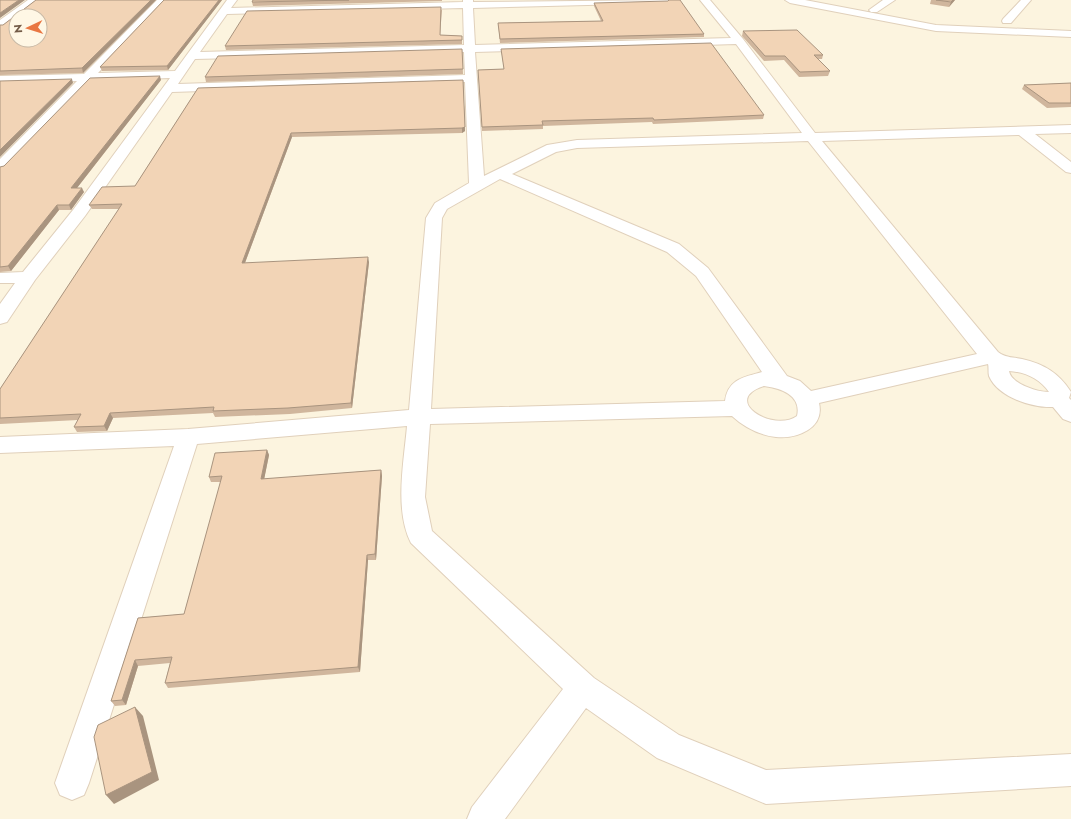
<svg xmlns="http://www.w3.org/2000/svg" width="1071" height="819" font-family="Jost,sans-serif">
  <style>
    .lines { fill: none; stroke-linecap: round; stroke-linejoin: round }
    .minor-casing { stroke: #e0d0bb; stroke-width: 2 }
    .minor { fill: #fff; fill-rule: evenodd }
    .wall { fill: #d0b69d }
    .shaded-wall { fill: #a9947f }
    .building { fill: #f2d4b6; stroke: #a9947f; fill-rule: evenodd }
  </style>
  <rect width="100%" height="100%" fill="#fcf4df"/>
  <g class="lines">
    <g class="minor-casing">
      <path id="minor" d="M28,0H39L4,27L0,28V20Z
        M157,0H167L98,73L175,71L227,0H237L231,8L463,2V0H473V2L672,0L667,3L473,8L475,45L731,38L700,0H710L743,39L815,133L1071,125V133L1035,134L1071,162V173L1066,172L1019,135L822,141L998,352C1006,358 1013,357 1022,359C1044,364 1059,373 1071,392L1069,398L1071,400V422L1063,419L1053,407C1032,408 998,397 989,376C988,372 989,367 988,364L819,403C825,428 797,439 776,437C759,435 744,427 732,416L430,424L425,497L432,531L594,678L679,735L766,770L1071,754V786L766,804L657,758L586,708L505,819H467L472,807L563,689L411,543C394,510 404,461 407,426L197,444L89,783L84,795L72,800L60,795L55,783L174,446L0,453V437L188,429L409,410L426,218L435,203L469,183L465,82L172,92L85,216L35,280L7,322L0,324V304L15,283H0V273L23,272L73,210L170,78L91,81L5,170L0,171V159L77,81L0,84V76L84,74ZM463,8L464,45L200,52L227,14ZM736,44L802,133L577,140L547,145L484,176L475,52ZM464,52L465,75L178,84L195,59ZM808,141L977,354L811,391L800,381L787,376L708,268L679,244L512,174L556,152L577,148ZM500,179L667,252L696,276L762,372C744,377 728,379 725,401L431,409L442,218L447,209ZM1009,371C1025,372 1040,379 1049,392C1038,392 1011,384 1009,371ZM764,386C780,388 802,395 797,416C773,433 720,400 764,386Z
        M785,0H805L936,25L1071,31V37L936,31L790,3Z
        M883,0H895L877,12H871L869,10Z
        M1021,0H1031L1011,23H1003L1002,21L1003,19Z"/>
    </g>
    <use href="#minor" class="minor"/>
  </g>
  <path class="wall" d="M36,0H156L83,73L0,75V25H3Z
    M164,0H222L168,70L102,71L100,67Z
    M253,0H442V1L253,6L252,2Z
    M931,0H955L949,7L930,4Z
    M594,3L704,34V37L500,43L498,23L601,21L594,6Z
    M442,10L440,35L462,36V44L226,50L225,46Z
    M743,31L823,55L822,59H818L830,71L828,76L799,77L784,60L764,61L742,36Z
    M462,49L463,74L206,82L205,77Z
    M501,49L764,115L763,119L653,124L652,122L543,126V129L482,131L478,70L504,69Z
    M161,80L77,188L84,192L71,210H59L11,271L0,272V167L4,166Z
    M463,80L465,131L462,133L292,137L245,263L369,262L352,408L290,414L215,417L213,413L113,418L107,431L77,432L74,427L78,420L0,424V389L119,209H92L89,205L135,186L198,88Z
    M1071,83V107L1047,108L1022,89L1024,85Z
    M267,450L269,455L264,479L381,470L382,476L376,560H368L360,672L168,688L165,683L170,663L138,666L126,705L115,706L111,701L138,618L184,614L221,482H211L209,477Z"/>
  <path class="shaded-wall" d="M19,0H25L0,18V13Z
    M151,0H156L83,73L82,68Z
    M219,0H222L168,70L167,66Z
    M953,0H955L949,7L951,2Z
    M160,76L161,80L73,193L71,188Z
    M72,79L73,83L0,157V150Z
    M463,80L465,131L462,133V128Z
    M291,133L292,137L243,268L242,263Z
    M82,188L84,192L71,210L69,205Z
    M57,205L59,210L11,271L8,266Z
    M368,257L369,262L352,408L351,403Z
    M110,413L113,418L107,431L104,426Z
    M267,450L269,455L263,485L261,479Z
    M381,470L382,476L376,560L375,554Z
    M367,555L368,560L360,672L358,667Z
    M135,660L138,666L126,705L122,700Z
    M135,707L143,716L159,780L114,804L106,795Z"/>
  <path class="building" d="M0,0H19L0,13Z
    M36,0H151L82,68L0,71V25H3ZM16,16H40V40H16Z
    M164,0H219L167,66L100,67Z
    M253,0H349L252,2Z
    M669,0H680L704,34L500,39L498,23L603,21L594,3L668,1Z
    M936,0H953L951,2Z
    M441,7L440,35L462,36V40L225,46L247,11Z
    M797,30L823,55H814L830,71L800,72L785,56H765L743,31Z
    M711,43L764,115L654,120L653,118L542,121L543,125L482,127L478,70L504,69L501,49Z
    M462,49L463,69L205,77L218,56Z
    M160,76L71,188H82L69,205H57L8,266L0,267V167L4,166L90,78Z
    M72,79L0,150V81Z
    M463,80L465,127L462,128L291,133L242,263L368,257L351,403L288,408L213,411L214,407L110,413L104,426L74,427L81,414L0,418V389L122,204L89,205L102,187L135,186L198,88Z
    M1071,83V103H1049L1024,85Z
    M267,450L261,479L381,470L375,554L367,555L358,667L165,683L172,657L135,660L122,700L111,701L138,618L184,614L222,476L209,477L215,453Z
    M135,707L152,772L106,795L94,737L98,725Z"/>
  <g transform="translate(28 28) rotate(266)"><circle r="19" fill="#fff7e5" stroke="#c7b9a6"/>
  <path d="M0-3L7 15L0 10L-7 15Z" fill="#e97742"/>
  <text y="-6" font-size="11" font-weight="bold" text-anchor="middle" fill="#735b47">N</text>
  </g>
</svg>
